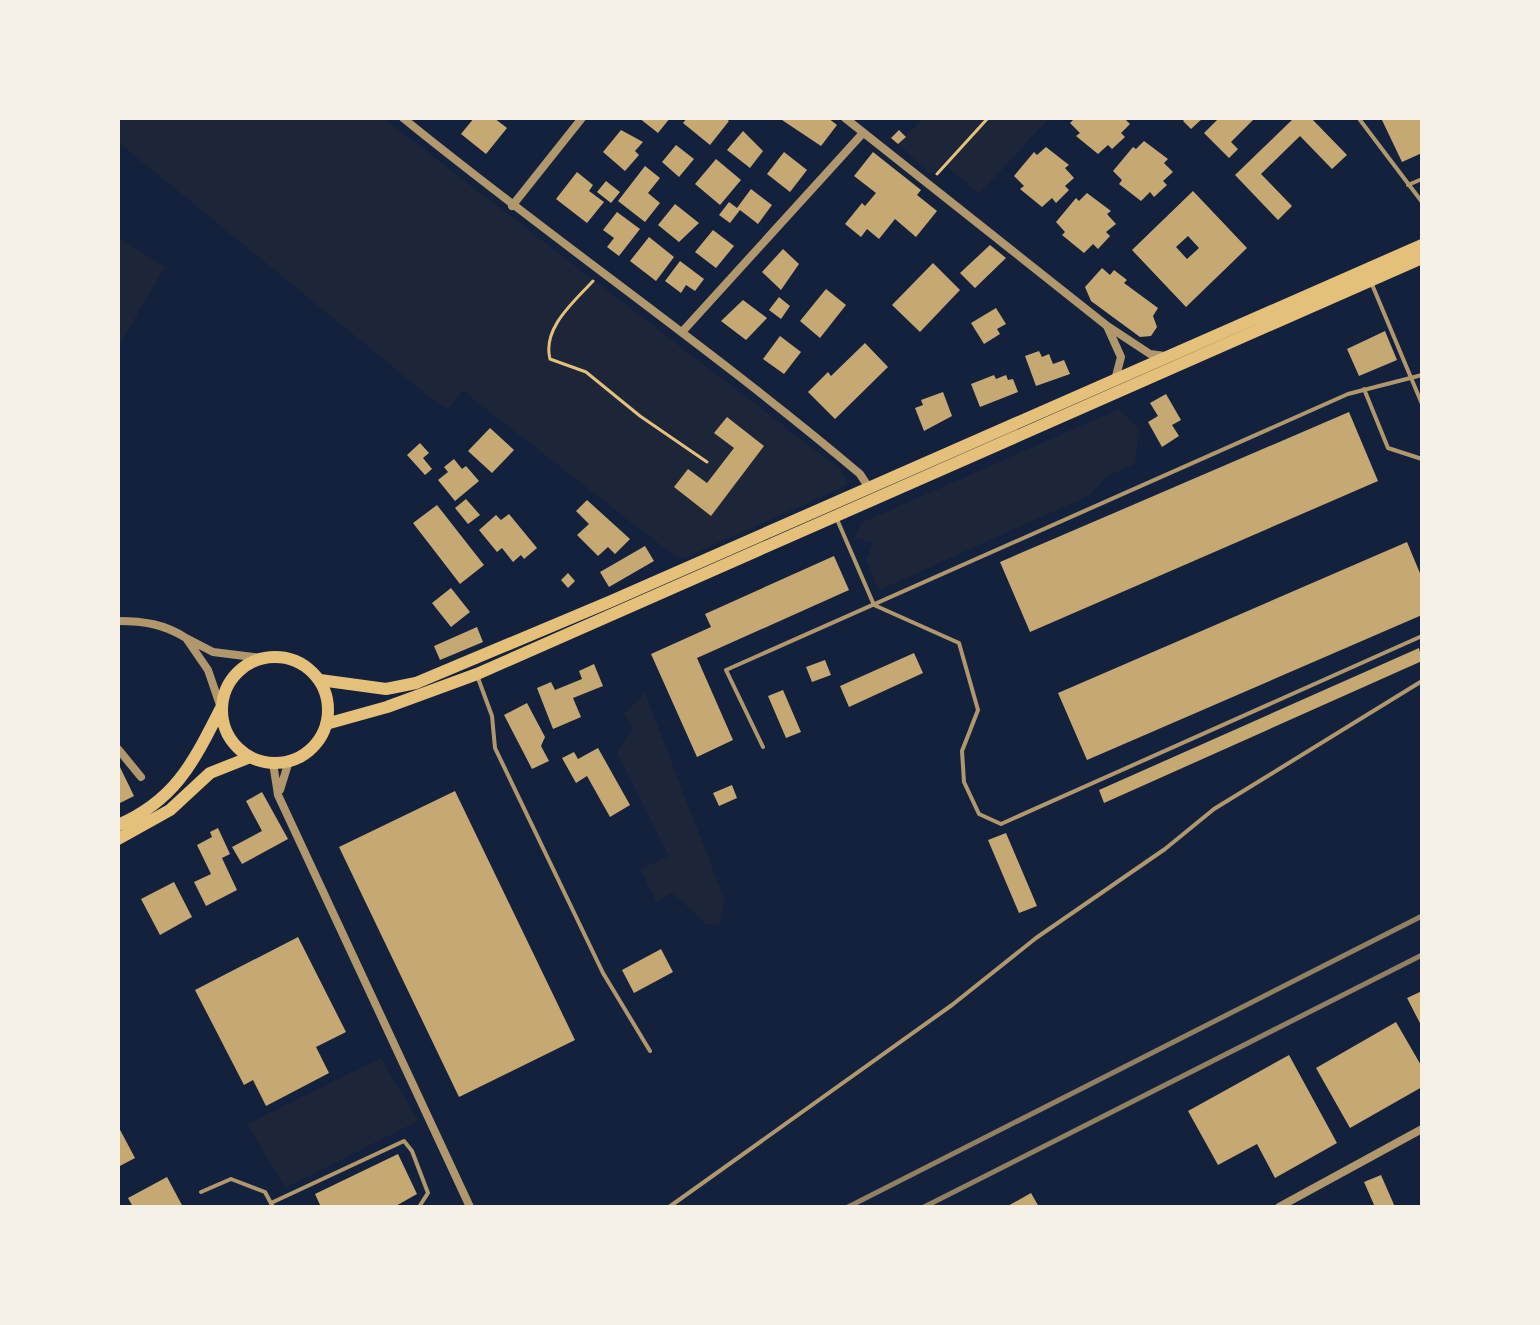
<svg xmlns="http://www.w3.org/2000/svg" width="1540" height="1325" font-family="'Asap Condensed',sans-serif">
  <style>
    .green { fill: #1d2539; fill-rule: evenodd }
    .building { fill: #c6a872; fill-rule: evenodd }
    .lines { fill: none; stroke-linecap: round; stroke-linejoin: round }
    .path { stroke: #e5c07b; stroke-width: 3 }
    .service { stroke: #b1986c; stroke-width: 4 }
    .minor { stroke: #b1986c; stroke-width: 8 }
    .primary { stroke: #e5c07b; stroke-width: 12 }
    .rail { stroke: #918062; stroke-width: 5 }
  </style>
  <rect width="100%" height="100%" fill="#14213d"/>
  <path class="green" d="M118,118H383L841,470L848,485L684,558L672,554L463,391L448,408L437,403L118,142ZM727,417L764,446L711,515L674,487L688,469L707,483L734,448L714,433Z
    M923,118H1049L979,194L945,164L932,175L898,144Z
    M118,237L165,267L118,347Z
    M1119,409L1139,428L1135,464L1107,476L1090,495L879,590L866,561L873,543L855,538L861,523Z
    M645,693L725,901L719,925L706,924L673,893L656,901L640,869L669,856L617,752L633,729L624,714Z
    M381,1058L418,1121L285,1188L247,1124Z"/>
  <path class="building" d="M474,118H494L507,128L486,154L461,134Z
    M639,118H670L658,133Z
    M687,118H725L729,121L710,145L683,123Z
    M779,118H828L837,125L821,146Z
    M1075,118H1124L1130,124L1121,133L1125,137L1112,149L1108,145L1098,154L1076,136L1080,133L1070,123Z
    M1186,118H1203L1191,129L1183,121Z
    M1219,118H1255L1231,142L1238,149L1229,158L1204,133Z
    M1294,118H1311L1347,155L1332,169L1300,136L1261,174L1292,206L1278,220L1235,175Z
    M1381,118H1422V153L1402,162Z
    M621,130L643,142L635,151L639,155L625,171L603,152Z
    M899,130L906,137L898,144L891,138Z
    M743,131L763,151L750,168L727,150Z
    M1144,141L1168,159L1164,163L1173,172L1163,181L1167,185L1154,197L1150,192L1141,201L1119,184L1122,180L1113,171L1133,147L1136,149Z
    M676,145L694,159L679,177L662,162Z
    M1046,147L1069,165L1065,168L1074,178L1065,186L1069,190L1056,203L1052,198L1042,207L1020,189L1024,186L1014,176L1034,152L1037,155Z
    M784,152L807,170L790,192L767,174Z
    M873,152L921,190L917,195L937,211L916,237L895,219L879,239L867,229L861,237L845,224L862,203L865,206L876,193L854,176Z
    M716,159L741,180L720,205L695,184Z
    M645,166L660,178L648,193L660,203L645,222L618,201Z
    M577,172L593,185L589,191L604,202L587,223L556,199Z
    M606,181L620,192L611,203L597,192Z
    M751,189L772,205L758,224L740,210L730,223L719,215L729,202L737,208Z
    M1193,191L1247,248L1186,307L1132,250ZM1188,236L1199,248L1187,259L1176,247Z
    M1087,193L1111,211L1107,214L1116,224L1106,232L1110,236L1098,249L1093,244L1084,253L1062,235L1065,232L1056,222L1076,198L1079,201Z
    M675,204L699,223L679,242L658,225Z
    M617,212L640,229L619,256L607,247L614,238L603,230Z
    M713,230L734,246L716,268L695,252Z
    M649,237L674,257L656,281L630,261Z
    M990,245L1006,258L975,288L960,273Z
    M783,249L799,264L781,290L762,272Z
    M680,261L704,279L695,291L686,285L681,293L665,281Z
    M933,263L960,290L920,332L892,305Z
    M1102,268L1110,275L1114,270L1127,280L1124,283L1158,308L1153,316L1157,327L1151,336L1140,337L1091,301L1085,287Z
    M826,289L846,305L820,338L800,321Z
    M779,297L790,306L781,319L769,310Z
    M743,300L767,318L746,340L721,321Z
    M996,308L1006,324L997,329L1000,334L984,344L971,323Z
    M1385,331L1397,360L1359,376L1347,349Z
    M780,336L801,352L784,374L763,359Z
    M865,343L888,367L835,419L808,392L828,372L831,376Z
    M1039,351L1042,357L1049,354L1053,364L1064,360L1070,374L1036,386L1025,356Z
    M994,375L996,379L1006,375L1008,380L1013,379L1018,392L980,407L971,384Z
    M943,392L952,416L924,431L915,408L923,405L921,400Z
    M1166,394L1181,420L1172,425L1179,436L1162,447L1148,422L1158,416L1150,403Z
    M1349,412L1378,481L1030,632L1000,562Z
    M727,417L764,446L711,516L674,487L688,469L707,483L734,448L714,433Z
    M490,428L514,450L492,473L468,451Z
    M420,443L429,453L423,458L432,469L425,475L407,455Z
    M454,459L462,469L466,466L479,481L455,501L438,480L448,472L444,467Z
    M466,499L480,515L468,524L455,508Z
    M587,500L630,539L615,554L608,547L598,556L577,535L589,524L576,511Z
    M437,505L484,565L460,584L413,523Z
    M509,514L537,548L524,559L521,555L513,562L502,548L497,552L479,530L496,515L501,520Z
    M1407,542L1422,578V615L1087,760L1058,693Z
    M645,546L654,561L609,587L600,572Z
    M834,556L849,590L697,658L733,740L697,757L651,654L711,627L705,614Z
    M568,573L575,581L568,588L561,580Z
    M451,588L470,612L451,627L432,603Z
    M477,627L483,642L440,660L434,646Z
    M1419,648L1422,661L1104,803L1099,790Z
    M914,653L923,673L849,707L840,686Z
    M825,660L831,675L812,682L806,667Z
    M594,664L603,686L573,698L581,717L553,729L537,688L551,682L555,690L582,679L579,671Z
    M783,690L801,732L786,738L768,696Z
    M527,703L545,737L541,746L549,761L532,769L504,715Z
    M598,748L630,805L610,817L587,776L576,783L562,758L574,752L578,759Z
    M118,763L134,796L118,804Z
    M732,785L737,798L719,806L713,793Z
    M455,791L575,1040L459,1097L339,847Z
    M262,792L288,839L242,864L232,847L262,831L246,801Z
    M218,828L230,854L222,858L237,890L206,906L194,882L211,874L197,845L212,837L210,832Z
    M1006,833L1037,906L1019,913L988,840Z
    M174,882L192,917L160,935L141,899Z
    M298,937L346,1032L316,1047L329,1073L266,1106L253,1080L244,1085L195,990Z
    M661,949L673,972L634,993L622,970Z
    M1422,991V1027L1407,998Z
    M1396,1022L1422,1067V1087L1350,1128L1316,1068Z
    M1289,1055L1337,1143L1275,1178L1257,1144L1218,1165L1188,1111Z
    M118,1126L135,1158L118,1167Z
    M398,1154L417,1194L394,1207H321L315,1194Z
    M1381,1175L1395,1207H1375L1364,1182Z
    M167,1177L183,1207H133L128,1198Z
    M1031,1193L1039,1207H1006Z"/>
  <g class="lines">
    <path class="path" d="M937,174L988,118
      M593,281C574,302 542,328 550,359L586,372L640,416L707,462"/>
    <path class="service" d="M1362,118L1360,120L1422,202
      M1408,185L1422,179
      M1371,282L1422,404
      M1364,389L1388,448L1422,459
      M836,517L874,605L959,643L978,710L962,751L964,782L979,814L1001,824L1422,636
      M478,678L492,716L495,748L603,973L650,1051
      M763,747L726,670L1348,394L1422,375
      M201,1192L231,1179L265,1192L273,1207
      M271,1203L404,1141L412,1151L428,1193L419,1207
      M669,1207L952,1005L1036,938L1165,849L1214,809L1422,681"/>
    <path class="minor" d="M403,118C553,240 712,349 860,474L869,488
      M845,118L1106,325L1150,354L1165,356
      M512,206L582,118
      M1107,326L1121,357L1115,380
      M682,332L863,133
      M118,621C144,621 164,624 186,638
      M221,708L208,670L186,638L213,652L261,658
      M118,749L141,777
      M273,763L278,795L470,1207
      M280,790L289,761
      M1279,1207L1422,1129"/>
    <path class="primary" d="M222 710a53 53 0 1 1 106 0a53 53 0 1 1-106 0Z
      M320,680L386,689L416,683L609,602L1422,245
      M326,724L387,707L477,674L1422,258
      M118,825C176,800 194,761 221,708
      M118,839L170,810L210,773L248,758"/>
    <path class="rail" d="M848,1207L1422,916
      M924,1207L1422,955"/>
  </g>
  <rect width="1540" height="1325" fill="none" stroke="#f6f1e7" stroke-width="240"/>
</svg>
